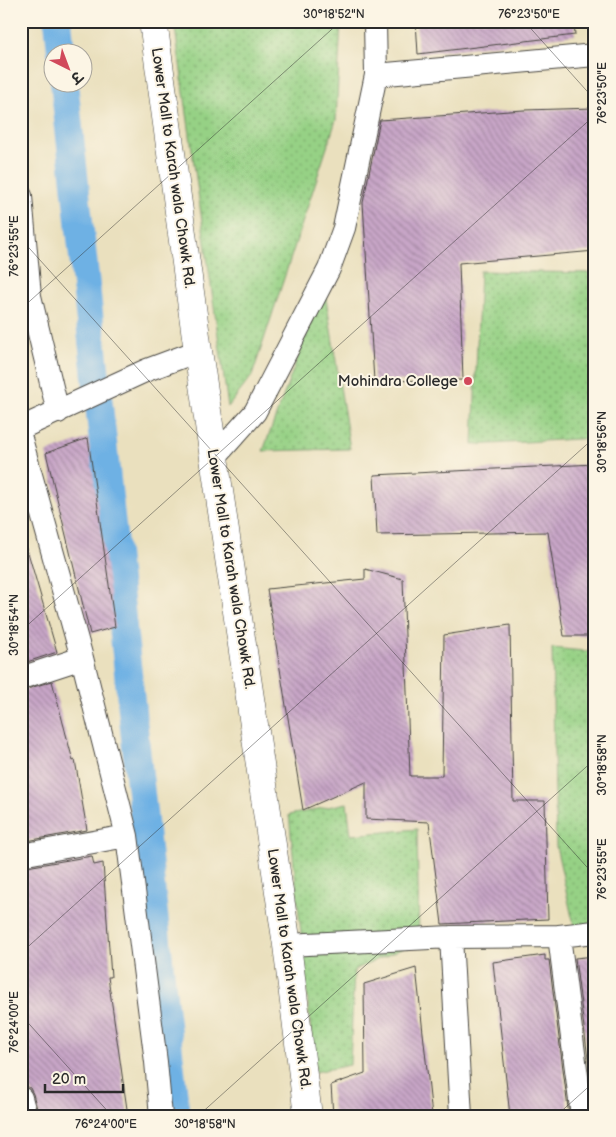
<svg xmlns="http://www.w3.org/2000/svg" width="616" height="1137" font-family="'Balsamiq Sans','Playpen Sans Deva',sans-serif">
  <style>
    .grass { fill: url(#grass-dots); stroke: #607e58 }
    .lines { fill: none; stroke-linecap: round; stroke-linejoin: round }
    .canal { stroke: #6eb1e4; stroke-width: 28 }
    .building { fill: url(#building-back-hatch) }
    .minor-casing { stroke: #484641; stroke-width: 24 }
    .tertiary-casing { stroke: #484641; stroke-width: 29 }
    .minor { stroke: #fff; stroke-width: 22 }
    .tertiary { stroke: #fff; stroke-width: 28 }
    .ticks { fill: none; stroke: #2b2b2b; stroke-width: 1; stroke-opacity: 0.45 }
    .poi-dot { fill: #d1495b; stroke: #fcf5e5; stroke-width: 2 }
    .labels { text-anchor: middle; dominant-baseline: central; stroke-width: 4; stroke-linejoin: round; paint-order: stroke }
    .street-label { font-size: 15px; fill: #2b2b2b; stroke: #fcf5e5 }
    .poi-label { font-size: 15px; fill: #2b2b2b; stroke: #fcf5e5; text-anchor: end }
    .neatline { fill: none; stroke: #2b2b2b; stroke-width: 2 }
    .ticks-label { font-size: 12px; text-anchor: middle; fill: #2b2b2b }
  </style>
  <defs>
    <pattern id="grass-dots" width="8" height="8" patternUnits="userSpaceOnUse" patternTransform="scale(1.25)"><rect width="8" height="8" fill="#96d185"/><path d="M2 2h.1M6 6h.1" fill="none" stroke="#7baa6d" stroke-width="1.8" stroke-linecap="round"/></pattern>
    <pattern id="building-back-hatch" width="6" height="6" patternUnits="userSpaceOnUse" patternTransform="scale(1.25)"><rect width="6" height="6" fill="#c8a6c7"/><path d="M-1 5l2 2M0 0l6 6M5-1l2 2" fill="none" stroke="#a387a2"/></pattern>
  </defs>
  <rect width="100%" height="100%" fill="#fcf5e5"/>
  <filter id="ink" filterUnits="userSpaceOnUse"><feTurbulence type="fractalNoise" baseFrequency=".02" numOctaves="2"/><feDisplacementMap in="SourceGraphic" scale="10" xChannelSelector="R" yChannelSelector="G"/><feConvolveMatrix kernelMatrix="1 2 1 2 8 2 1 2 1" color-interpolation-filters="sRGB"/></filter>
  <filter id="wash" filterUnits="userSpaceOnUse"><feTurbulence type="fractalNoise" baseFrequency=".0096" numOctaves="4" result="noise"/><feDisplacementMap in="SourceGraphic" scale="20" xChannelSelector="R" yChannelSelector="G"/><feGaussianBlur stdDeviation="1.12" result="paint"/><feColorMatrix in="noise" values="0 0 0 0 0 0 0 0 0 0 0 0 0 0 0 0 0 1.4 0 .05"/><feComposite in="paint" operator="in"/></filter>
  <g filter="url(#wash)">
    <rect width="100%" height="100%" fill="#eae0be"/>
    <path class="grass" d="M174,21H341L336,120L252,376L228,407Z
      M480,271L595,273V438L473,445Z
      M324,286L350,449L263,451Z
      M552,648L595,652V941L576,935L556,846Z
      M347,803L351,835L417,829L419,941L354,970L350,1065L315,1072L289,815Z"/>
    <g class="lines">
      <path class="canal" d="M58,21L61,52
        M64,82L176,1116"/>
    </g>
    <g id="blocks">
      <path class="building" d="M416,21H574L575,35L418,54Z
        M595,108V251L459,263L463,380L374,381L363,203L380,120L524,110Z
        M88,438L115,627L90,634L46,453Z
        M595,464V636H564L548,532L377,535L374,475Z
        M21,549H27L57,652L21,664Z
        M365,569L403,579L410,776H442L444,635L510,625L513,801H545L548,919L442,924L429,822L366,819V782L303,810L267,589L365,579Z
        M52,681L73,761L75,760L87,830L21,842V691Z
        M92,856L94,865L103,863L111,977H108L128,1116H39L33,1094L30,1088L24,1085L21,1064V868Z
        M545,955V960H549L569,1116H510L493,962Z
        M595,956V1112L575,958Z
        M416,968L432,1116H333L331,1085L365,1073L364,984Z"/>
    </g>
  </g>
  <g filter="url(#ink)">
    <use href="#blocks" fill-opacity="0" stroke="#484641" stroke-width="1"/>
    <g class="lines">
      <g class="minor-casing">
        <path id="minor" d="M376,75L595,55
          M21,196L30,296L58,412
          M21,428L147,370L198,351
          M21,439L82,658L127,836L156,1062L161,1116
          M214,458L255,412L329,269L344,228L376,75L375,21
          M21,678L82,658
          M21,855L127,836
          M559,936L582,1116
          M451,937L461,1116
          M287,945L451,937L559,936L595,932
          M21,1098L26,1116"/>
      </g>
      <g class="tertiary-casing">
        <path id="tertiary" d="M153,21L198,351L287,945L308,1116"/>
      </g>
      <use href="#minor" class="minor"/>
      <use href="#tertiary" class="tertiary"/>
    </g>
  </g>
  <path class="ticks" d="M524,21L595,100M21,239L595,876M21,309L341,21M21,631L595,115M21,953L595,437M21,1015L112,1116M198,1116L595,759M556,1116L595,1081"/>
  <circle class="poi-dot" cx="468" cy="381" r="5"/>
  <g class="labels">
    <g class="street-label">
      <text transform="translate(173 168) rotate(82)">Lower Mall to Karah wala Chowk Rd.</text>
      <text transform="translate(231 569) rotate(81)">Lower Mall to Karah wala Chowk Rd.</text>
      <text transform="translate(289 969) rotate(82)">Lower Mall to Karah wala Chowk Rd.</text>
    </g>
    <g class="poi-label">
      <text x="458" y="381">Mohindra College</text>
    </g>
  </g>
  <rect width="616" height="1137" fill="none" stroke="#fcf5e5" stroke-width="55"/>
  <g transform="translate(68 68) rotate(138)"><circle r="24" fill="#fcf5e5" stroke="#a8a49b"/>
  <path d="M0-4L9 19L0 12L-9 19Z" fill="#d1495b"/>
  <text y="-8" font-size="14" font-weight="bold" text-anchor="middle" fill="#2b2b2b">उ</text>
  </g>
  <path d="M45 1084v8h78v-8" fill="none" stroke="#2b2b2b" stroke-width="2.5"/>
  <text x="52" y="1084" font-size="15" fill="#2b2b2b" stroke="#fcf5e5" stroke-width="4" paint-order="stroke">20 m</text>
  <rect x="28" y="28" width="560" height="1082" class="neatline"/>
  <g class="ticks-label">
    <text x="334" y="18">30°18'52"N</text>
    <text x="529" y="18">76°23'50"E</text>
    <text transform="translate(602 93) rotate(-90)" y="4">76°23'50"E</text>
    <text transform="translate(14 246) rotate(-90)" y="4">76°23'55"E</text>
    <text transform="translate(602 442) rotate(-90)" y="4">30°18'56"N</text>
    <text transform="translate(14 625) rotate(-90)" y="4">30°18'54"N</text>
    <text transform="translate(602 765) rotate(-90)" y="4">30°18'58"N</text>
    <text transform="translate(602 869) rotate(-90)" y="4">76°23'55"E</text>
    <text transform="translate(14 1022) rotate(-90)" y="4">76°24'00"E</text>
    <text x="106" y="1128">76°24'00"E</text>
    <text x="205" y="1128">30°18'58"N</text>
  </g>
</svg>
